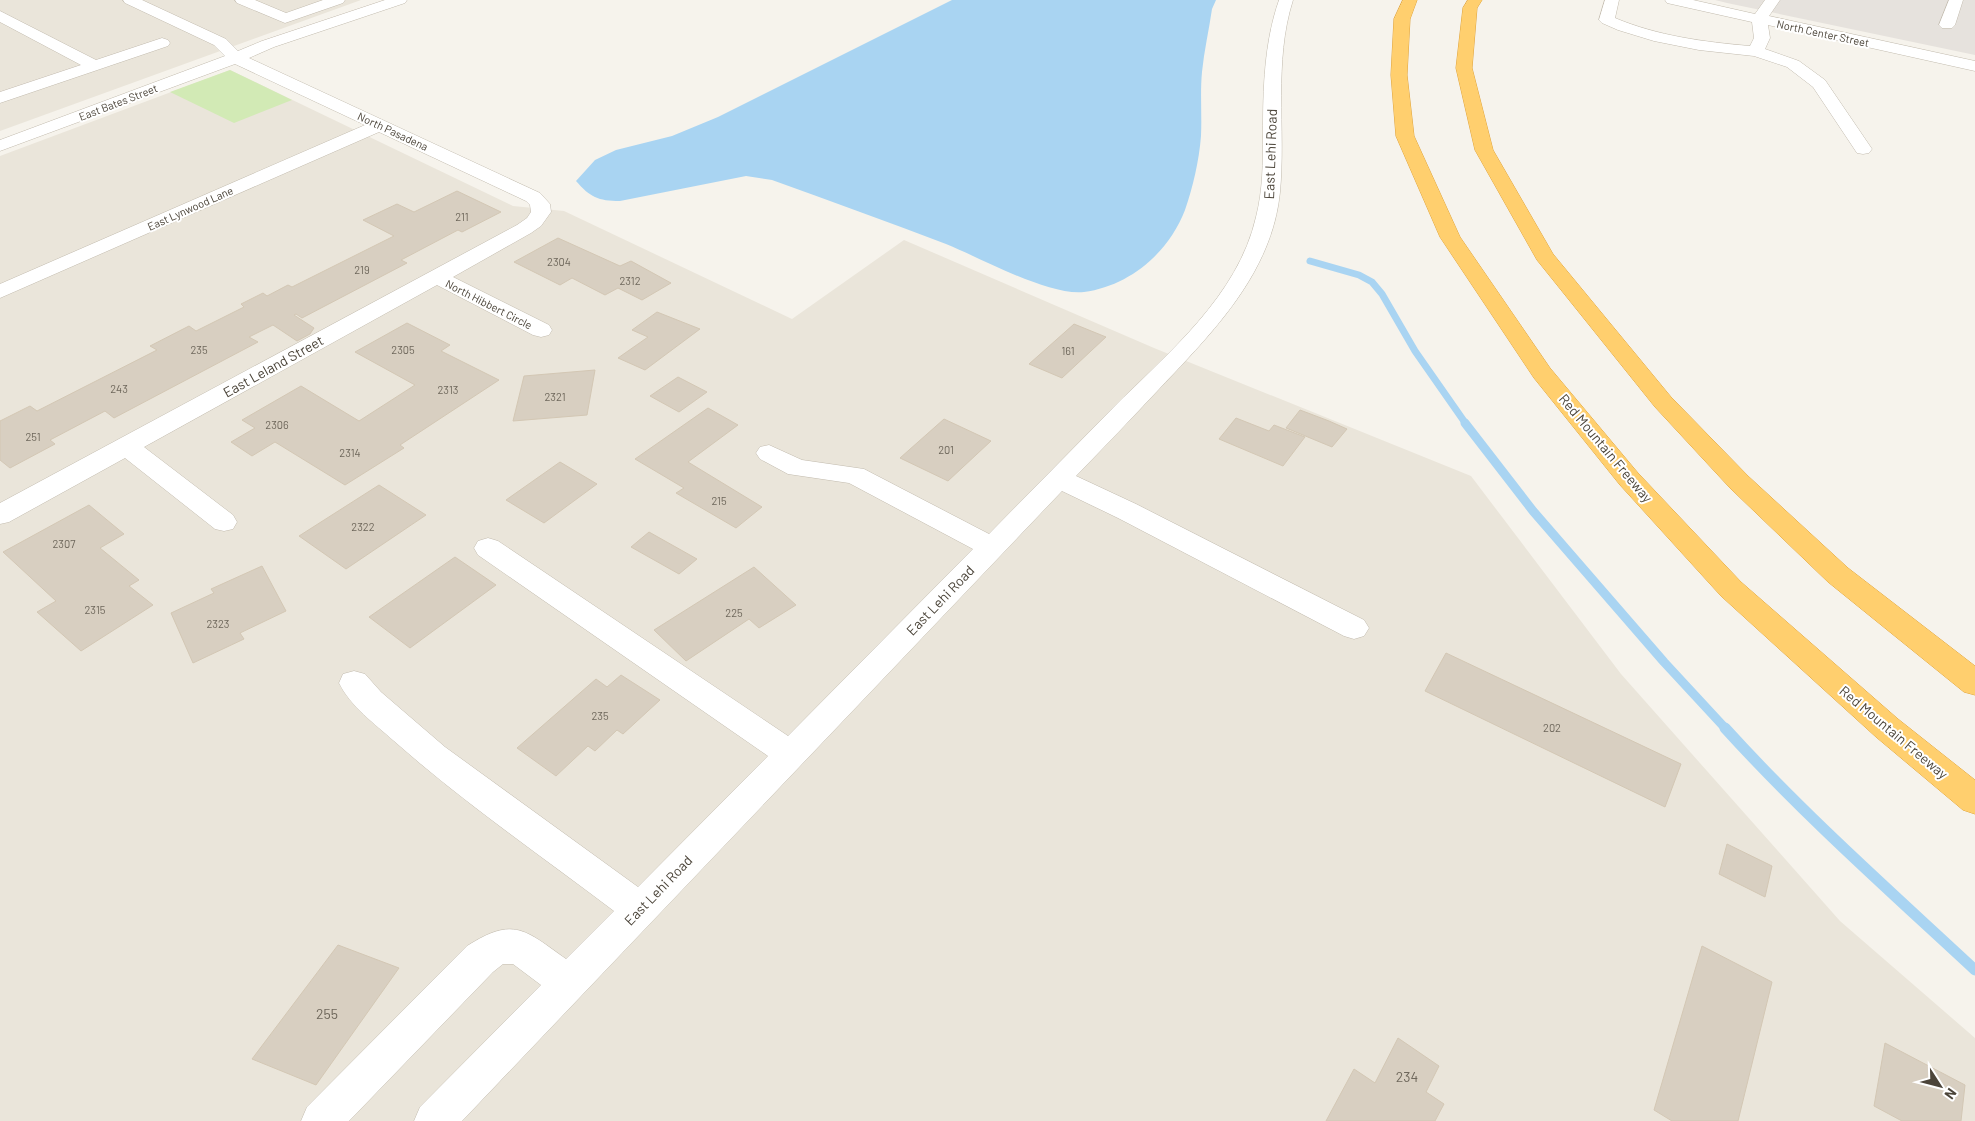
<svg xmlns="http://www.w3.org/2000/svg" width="1975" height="1121" font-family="Barlow,sans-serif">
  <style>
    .residential { fill: #eae5da }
    .industrial { fill: #e6e2dd }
    .green { fill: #d2eab5 }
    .water { fill: #a9d4f2 }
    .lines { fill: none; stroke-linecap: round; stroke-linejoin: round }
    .stream-far2 { stroke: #a9d4f2; stroke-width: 7 }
    .stream-far1 { stroke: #a9d4f2; stroke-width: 9 }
    .stream { stroke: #a9d4f2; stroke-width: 11 }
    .building { fill: #d8cfc1; stroke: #d3c7b4 }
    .minor-casing { stroke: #c2bbae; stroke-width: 1 }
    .highway-casing { stroke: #e0a43c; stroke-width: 1 }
    .minor { fill: #fff; fill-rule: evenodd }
    .highway { fill: #ffcf6e; fill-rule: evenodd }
    .labels { text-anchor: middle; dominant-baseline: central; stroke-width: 4; stroke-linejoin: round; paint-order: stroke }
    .far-street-label { font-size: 11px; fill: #4b4439; stroke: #fff }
    .number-label { font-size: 11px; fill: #6e675b }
    .street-label { font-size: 14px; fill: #4b4439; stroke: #fff }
    .near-number-label { font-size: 14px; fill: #6e675b }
  </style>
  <rect width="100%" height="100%" fill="#f6f3ec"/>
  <path class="residential" d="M0,0H361L0,131Z
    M230,70L513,206L564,211L792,319L904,240L1154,348L1471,476L1621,674L1840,921L1975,1038V1121H0V156Z"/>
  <path class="industrial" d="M1715,0H1975V55L1727,3Z"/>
  <path class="green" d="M230,70L292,100L234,123L170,92Z"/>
  <path class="water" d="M952,0H1216L1212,9C1209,30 1204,51 1202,72C1200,93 1202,115 1201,136C1199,161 1193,187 1185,210C1169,252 1130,286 1084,292C1048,296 981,258 946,244C889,222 830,201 772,180L746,176L620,201C598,201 590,197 576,181L595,160L616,150L672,136L718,117Z"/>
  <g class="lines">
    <path class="stream-far2" d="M1310,261L1359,275L1372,282L1382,294L1415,351L1466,424"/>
    <path class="stream-far1" d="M1465,423L1533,511L1664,662L1726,729"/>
    <path class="stream" d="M1725,728C1803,814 1890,891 1975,970"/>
  </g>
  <path class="building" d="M457,191L501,212L462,232L458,230L401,260L407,263L302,318L296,314L294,315L314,328L310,334L297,341L273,325L249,337L258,342L114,418L105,411L50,440L55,444L10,468L0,460V421L30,406L37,411L157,350L150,346L189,326L196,331L244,307L241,304L263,293L267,296L288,285L292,287L394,236L363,220L397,204L414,212Z
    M558,238L620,266L631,261L671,283L642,300L618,288L605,295L572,278L560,285L514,262Z
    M657,312L700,329L645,370L618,358L648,337L632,330Z
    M407,323L450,345L441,351L499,380L400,445L404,448L345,485L275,442L252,456L231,442L255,428L242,420L301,386L359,421L415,385L355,352Z
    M1074,324L1106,337L1062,378L1029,364Z
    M595,370L587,415L513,421L524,376Z
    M678,377L707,392L679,412L650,396Z
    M708,408L738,425L688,462L762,507L736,528L676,493L684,488L635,459Z
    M1300,410L1329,421L1347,429L1332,447L1286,428Z
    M1236,418L1269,431L1274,425L1305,437L1283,466L1219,439Z
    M944,419L991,441L948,481L900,458Z
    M560,462L597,484L544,523L506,500Z
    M379,485L426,515L346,569L299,536Z
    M89,505L124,534L100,548L139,580L129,586L153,605L81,651L37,612L56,601L3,552Z
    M649,532L697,559L679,574L631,547Z
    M455,557L496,585L410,648L369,617Z
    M262,566L286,611L240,633L244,639L193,663L171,613L214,593L211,589Z
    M754,567L796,605L759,628L749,619L686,661L654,630Z
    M1446,653L1681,764L1665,807L1425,691Z
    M621,675L660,700L623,734L617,730L595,751L588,746L556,776L517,748L596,679L607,687Z
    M1727,844L1772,866L1765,897L1719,874Z
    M338,945L399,968L316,1085L252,1059Z
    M1702,946L1772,982L1738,1121H1672L1654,1110Z
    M1398,1038L1439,1066L1426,1092L1444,1104L1435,1121H1326L1354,1069L1375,1083Z
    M1885,1043L1965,1085L1961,1121H1902L1874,1106Z"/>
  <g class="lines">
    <g class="minor-casing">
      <path id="minor" d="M123,0H142L226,39L238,51L262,41L385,0H407L405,3L274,47L249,58L540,193L550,204L551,212L541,226L531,233L453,277L549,325L552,330L549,335L541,337L533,335L437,285L144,447L233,515L237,522L233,529L224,531L215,529L125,458L9,522L0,524V503L517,225L527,218L531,212L530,205L526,201L379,132L0,298V284L365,125L235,64L0,151V140L225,56L214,45L125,3Z
        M235,0H255L286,13L323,0H345L343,3L285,23L237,3Z
        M1279,0H1293C1273,63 1286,128 1280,192C1272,273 1213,332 1160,388C1132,418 1104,447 1076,476L1136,504L1364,620L1369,628L1364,636L1354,639L1344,636L1118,518L1062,491L462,1121H414L420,1107L541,985L513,964H503L493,972L349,1121H301L307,1107L467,946C514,916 525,930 566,959L614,911C540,855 463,802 394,741C374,723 351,707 339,683L343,674L354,671L365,674L381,692L445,747L638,887L768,756L478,555L474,548L478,541L488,538L498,541L788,736L973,549L849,483L788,474L760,459L756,453L760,447L769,445L802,460L864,469L989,534C1030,492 1072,450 1113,408C1168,353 1238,296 1256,217C1263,190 1263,162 1263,134C1263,89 1264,43 1279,0Z
        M1605,0H1619L1615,18C1658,36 1704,42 1750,46L1754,38L1752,22L1667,3L1665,0H1693L1755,14L1765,0H1780L1769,16L1975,61V71L1768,25L1770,38L1765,49L1799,61L1825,80L1872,149L1869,153L1863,154L1857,153L1813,87L1787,67L1754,56L1699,50L1654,41L1618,30L1602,23L1599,20Z
        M1949,0H1963L1955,25L1952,28H1942L1939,25Z
        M0,11L96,60L162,38L168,40L170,43L168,46L0,103V92L81,65L0,22Z"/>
    </g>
    <g class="highway-casing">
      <path id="highway" d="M1403,0H1417L1410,19L1407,75L1414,136L1460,237L1550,368L1638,473L1741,582L1898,719L1975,780V814L1963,810L1876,737L1721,596L1620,485L1534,378L1440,237L1396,136L1391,75L1394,19Z
        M1468,0H1482L1477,8L1472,68L1493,150L1553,254L1671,397L1748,476L1848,568L1975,666V695L1964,692L1828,582L1730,488L1655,407L1537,260L1475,150L1456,68L1463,8Z"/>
    </g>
    <use href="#minor" class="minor"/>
    <use href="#highway" class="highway"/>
  </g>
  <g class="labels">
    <g class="far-street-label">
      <text transform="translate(1823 33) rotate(12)">North Center Street</text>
      <text transform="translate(118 102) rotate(-21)">East Bates Street</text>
      <text transform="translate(393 131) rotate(25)">North Pasadena</text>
      <text transform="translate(190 208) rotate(-24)">East Lynwood Lane</text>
      <text transform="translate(489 304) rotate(27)">North Hibbert Circle</text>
    </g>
    <g class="number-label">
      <text x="462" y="216">211</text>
      <text x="559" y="261">2304</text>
      <text x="362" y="269">219</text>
      <text x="630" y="280">2312</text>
      <text x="199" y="349">235</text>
      <text x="403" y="349">2305</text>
      <text x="1068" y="350">161</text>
      <text x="119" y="388">243</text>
      <text x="448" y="389">2313</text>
      <text x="555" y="396">2321</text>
      <text x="277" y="424">2306</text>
      <text x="33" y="436">251</text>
      <text x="946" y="449">201</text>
      <text x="350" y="452">2314</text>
      <text x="719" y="500">215</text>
      <text x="363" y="526">2322</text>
      <text x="64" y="543">2307</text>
      <text x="95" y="609">2315</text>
      <text x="734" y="612">225</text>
      <text x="218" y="623">2323</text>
      <text x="600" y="715">235</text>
      <text x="1552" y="727">202</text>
    </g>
    <g class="street-label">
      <text transform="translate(1270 154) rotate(-88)">East Lehi Road</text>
      <text transform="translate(273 366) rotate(-29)">East Leland Street</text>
      <text transform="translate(1606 448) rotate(50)">Red Mountain Freeway</text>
      <text transform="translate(940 600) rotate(-46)">East Lehi Road</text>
      <text transform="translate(1894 732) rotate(40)">Red Mountain Freeway</text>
      <text transform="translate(658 890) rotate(-46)">East Lehi Road</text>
    </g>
    <g class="near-number-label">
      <text x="327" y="1013">255</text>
      <text x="1407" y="1076">234</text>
    </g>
  </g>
  <g transform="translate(1940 1086) rotate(126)" stroke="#ffffff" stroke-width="4" paint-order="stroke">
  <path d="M0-4L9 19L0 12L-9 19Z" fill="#4b4439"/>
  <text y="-8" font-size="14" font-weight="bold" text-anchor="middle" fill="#4b4439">N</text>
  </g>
</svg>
